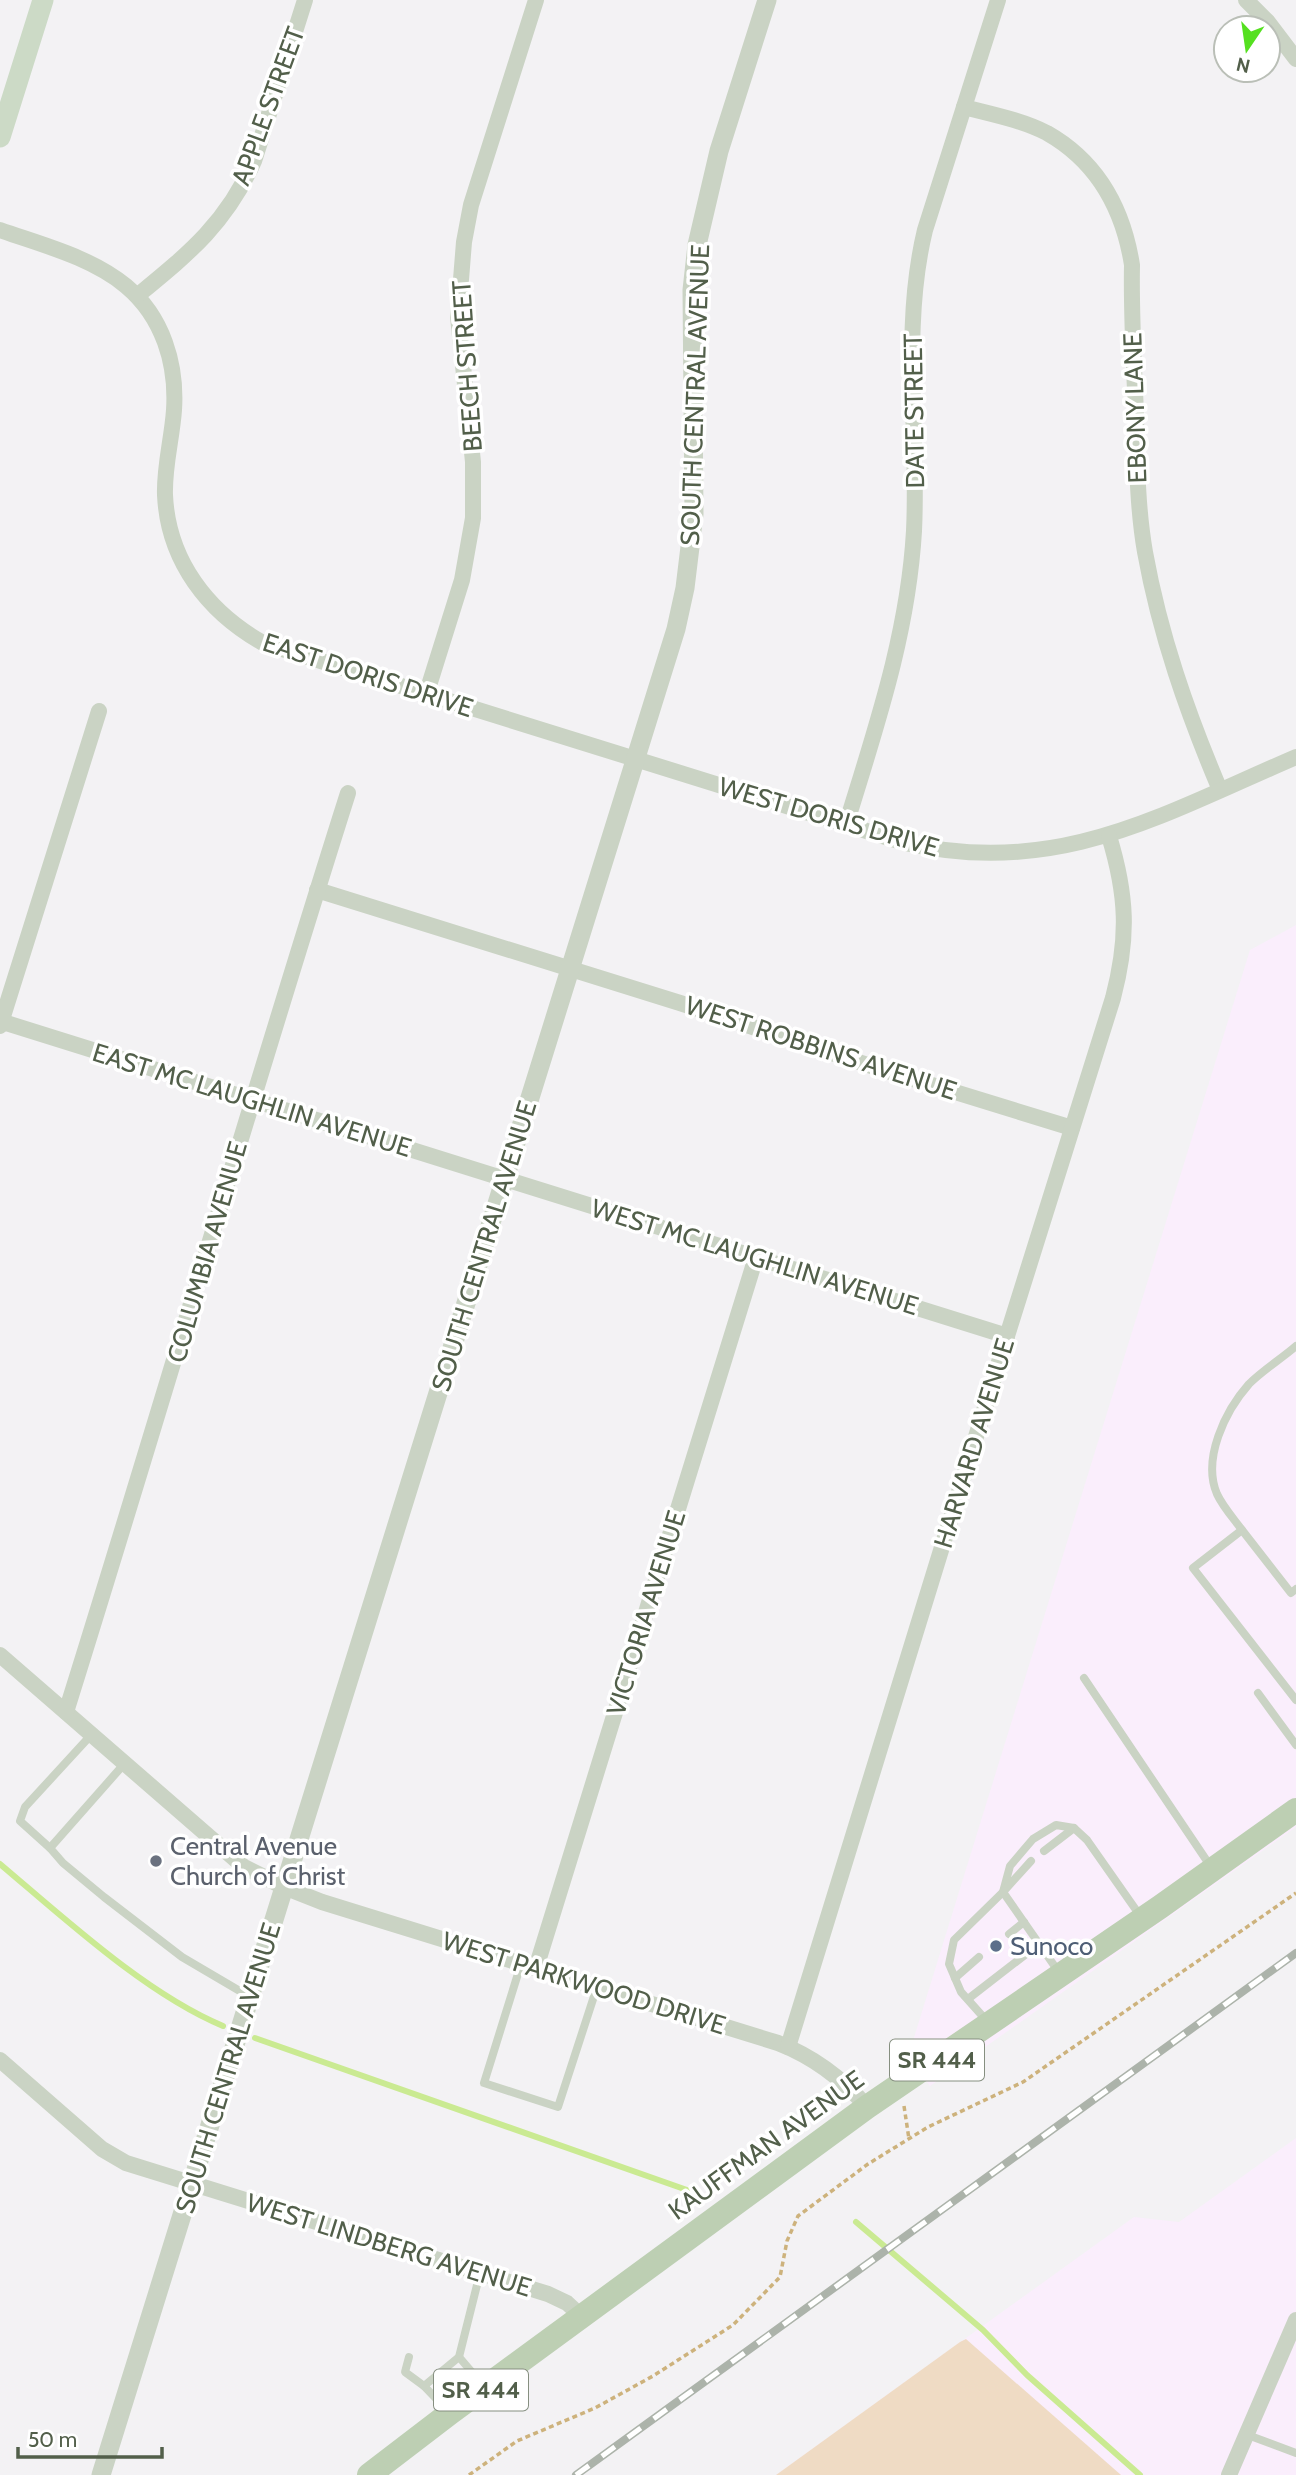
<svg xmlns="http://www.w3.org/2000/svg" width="1296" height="2475" font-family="Cabin,sans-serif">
  <rect width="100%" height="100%" fill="#f3f2f4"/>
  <g fill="#faeefc">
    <path d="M1296,925V1827L930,2086L908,2057L1250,950Z"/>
    <path d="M1296,2138V2475H776L1134,2217L1179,2222Z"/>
  </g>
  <path fill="#efdbc4" d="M966,2339L1121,2475H776L960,2342Z"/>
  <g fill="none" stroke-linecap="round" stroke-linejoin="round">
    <g stroke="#caea92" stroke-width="6">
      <path d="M0,1864C64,1918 146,1994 223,2026"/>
      <path d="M255,2038L687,2190"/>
      <path d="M856,2222L983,2330L1027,2375L1140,2475"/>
    </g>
    <g stroke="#cdb27c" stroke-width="3.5" stroke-dasharray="5 3.5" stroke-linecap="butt">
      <path d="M904,2106L909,2139"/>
      <path d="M469,2475L517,2441L595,2408L653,2376L733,2325L780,2277L787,2241L798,2216L868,2164L928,2127L1023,2082L1296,1893"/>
    </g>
    <g stroke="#cad3c4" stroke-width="8">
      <path d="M1242,1530C1234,1519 1223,1507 1217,1494C1202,1459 1225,1411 1249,1384C1263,1370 1281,1359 1296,1346"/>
      <path d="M1296,1589L1291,1593L1242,1530L1193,1568L1296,1700"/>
      <path d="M1084,1678L1211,1867"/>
      <path d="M1258,1693L1296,1745"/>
      <path d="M125,1763L50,1848L63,1863L104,1897L182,1957L250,1997"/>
      <path d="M50,1848L20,1821L25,1807L92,1734"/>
      <path d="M1044,1851L1074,1828"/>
      <path d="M1009,1934L1024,1922"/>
      <path d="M521,1964L484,2083L558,2107L597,1987"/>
      <path d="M1058,1971L1003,1892L1010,1866L1033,1839L1056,1825L1074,1828L1087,1840L1141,1917"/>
      <path d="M955,1978L979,1957"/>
      <path d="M968,1999L1039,1944"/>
      <path d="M986,2020L961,1992L949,1964L954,1940L1003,1892L1031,1861"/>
      <path d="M409,2357L405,2372L424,2386L448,2411"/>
      <path d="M459,2357L482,2384"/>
      <path d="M424,2386L459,2357L480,2273"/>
      <path d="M1245,2434L1296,2453"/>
    </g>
    <g stroke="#cad3c4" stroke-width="16">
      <path d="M1246,0L1268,22L1296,59"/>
      <path d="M964,107C991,114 1022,120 1047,133C1098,162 1123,208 1132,265C1131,314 1134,364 1136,414C1137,460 1137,506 1145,552C1160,635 1187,712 1220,790"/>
      <path d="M0,230C42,245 91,257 126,286C163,317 177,364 174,410C172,439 164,466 165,495C168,561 208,612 263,643L905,843C1057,878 1161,815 1296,757"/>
      <path d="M137,296C188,254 226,224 254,161L305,0"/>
      <path d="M426,695L462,580L473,518V462L458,317L464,242L471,205L536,0"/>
      <path d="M846,825C876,727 908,634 914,531C919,430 901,329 925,230L998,0"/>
      <path d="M317,890L680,1003L877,1068L1072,1128"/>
      <path d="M0,1021L1007,1336"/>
      <path d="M0,1026L99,711"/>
      <path d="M0,1655L244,1867L284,1887L322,1902L778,2043C814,2057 842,2078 867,2107"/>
      <path d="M66,1712C162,1406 251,1098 348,793"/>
      <path d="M536,1968L756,1257"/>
      <path d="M788,2047L1007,1336L1113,998C1129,937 1127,895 1109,836"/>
      <path d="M0,2060L102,2149L126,2163L548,2294L567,2303L581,2316"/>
      <path d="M1229,2475L1296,2320"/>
    </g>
    <path stroke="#cad3c4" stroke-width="19" d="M101,2475L676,629L685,588L694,514L692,290L697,245L719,151L767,0"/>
    <path stroke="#ccdac6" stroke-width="21" d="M0,137L43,0"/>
    <path stroke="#bdcfb3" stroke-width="24" d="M369,2475L450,2413L867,2107L1160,1907L1296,1810"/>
    <defs>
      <path id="rail" d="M576,2475L1296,1953"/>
    </defs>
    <use href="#rail" stroke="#acb3aa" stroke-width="8"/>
    <use href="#rail" stroke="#fff" stroke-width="5" stroke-dasharray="16" stroke-linecap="butt"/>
  </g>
  <circle fill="#6b7280" stroke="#fff" stroke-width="2.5" cx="156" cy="1861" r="7"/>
  <circle fill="#5c6f8a" stroke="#fff" stroke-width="2.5" cx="996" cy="1946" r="7"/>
  <g text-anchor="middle" stroke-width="7" stroke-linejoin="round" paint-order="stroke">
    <g fill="#fff" stroke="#868f80" stroke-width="2">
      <rect x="890" y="2039.5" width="94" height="41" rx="5"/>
      <rect x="434" y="2369.5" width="94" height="41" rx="5"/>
    </g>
    <g font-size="24" font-weight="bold" fill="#525f4a">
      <text x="937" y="2068">SR 444</text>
      <text x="481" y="2398">SR 444</text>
    </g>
    <g font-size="26" fill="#525f4a" stroke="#fff">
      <text transform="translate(268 106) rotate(-70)" y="9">APPLE STREET</text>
      <text transform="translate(467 366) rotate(-94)" y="9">BEECH STREET</text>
      <text transform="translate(695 395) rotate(-88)" y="9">SOUTH CENTRAL AVENUE</text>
      <text transform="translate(1135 408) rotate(-92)" y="9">EBONY LANE</text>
      <text transform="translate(914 411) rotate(-91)" y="9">DATE STREET</text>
      <text transform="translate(368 675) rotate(18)" y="9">EAST DORIS DRIVE</text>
      <text transform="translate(829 817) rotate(16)" y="9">WEST DORIS DRIVE</text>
      <text transform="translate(821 1048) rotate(18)" y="9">WEST ROBBINS AVENUE</text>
      <text transform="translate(252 1100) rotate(17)" y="9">EAST MC LAUGHLIN AVENUE</text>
      <text transform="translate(484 1246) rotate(-73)" y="9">SOUTH CENTRAL AVENUE</text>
      <text transform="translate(207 1252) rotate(-74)" y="9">COLUMBIA AVENUE</text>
      <text transform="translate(755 1257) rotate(17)" y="9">WEST MC LAUGHLIN AVENUE</text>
      <text transform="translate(974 1443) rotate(-73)" y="9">HARVARD AVENUE</text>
      <text transform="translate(646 1613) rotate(-73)" y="9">VICTORIA AVENUE</text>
      <text transform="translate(584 1983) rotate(17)" y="9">WEST PARKWOOD DRIVE</text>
      <text transform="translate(228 2068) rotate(-73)" y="9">SOUTH CENTRAL AVENUE</text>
      <text transform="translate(766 2145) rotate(-36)" y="9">KAUFFMAN AVENUE</text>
      <text transform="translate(389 2245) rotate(17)" y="9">WEST LINDBERG AVENUE</text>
    </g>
    <g font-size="26" fill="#5b616d" stroke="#fff" text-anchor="start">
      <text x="170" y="1855">Central Avenue<tspan x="170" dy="30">Church of Christ</tspan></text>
    </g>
    <g font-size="26" fill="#4e5e75" stroke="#fff" text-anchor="start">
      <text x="1010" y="1955">Sunoco</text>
    </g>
  </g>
  <g transform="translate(1247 49) rotate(193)"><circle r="33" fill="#ffffff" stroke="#babfb7" stroke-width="2"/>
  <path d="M0-5L12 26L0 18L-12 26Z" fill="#55e020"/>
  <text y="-10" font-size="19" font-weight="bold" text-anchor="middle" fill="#525f4a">N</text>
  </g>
  <path d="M18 2447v10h144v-10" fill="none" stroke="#525f4a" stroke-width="3.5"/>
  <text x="28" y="2447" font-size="21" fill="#525f4a" stroke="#ffffff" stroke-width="5" paint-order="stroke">50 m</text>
</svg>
